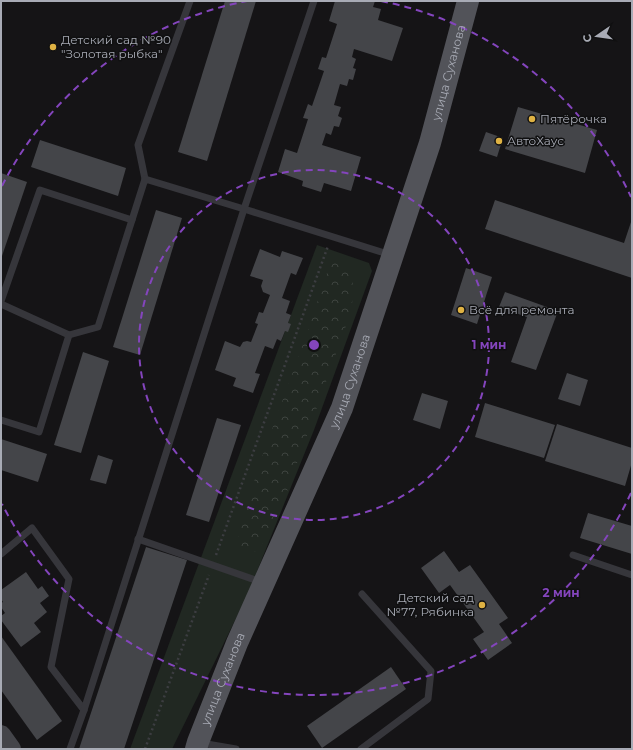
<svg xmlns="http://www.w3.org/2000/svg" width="633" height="750" font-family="Montserrat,sans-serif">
  <defs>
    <pattern id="forest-crowns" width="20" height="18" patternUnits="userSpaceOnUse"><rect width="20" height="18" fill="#212822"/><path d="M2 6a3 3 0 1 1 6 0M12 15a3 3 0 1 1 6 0" fill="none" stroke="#3e4440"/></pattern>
  </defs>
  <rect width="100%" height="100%" fill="#151416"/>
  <path fill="#212822" d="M317,245L369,263L372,271L314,430L247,596L172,749H130Z"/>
  <path fill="url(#forest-crowns)" d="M331,261L343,262L353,272L352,309L279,514L258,551L245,552L237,542L258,468L307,333Z"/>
  <g fill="#444549">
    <path d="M225,1H256L207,161L178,152Z"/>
    <path d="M335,1H375L373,7L381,9L378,20L403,28L392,61L354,49L352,57L356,59L353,68L356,69L353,80L349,79L347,86L340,84L334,105L341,107L338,116L342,118L339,127L334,126L331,135L326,133L322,145L361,157L351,191L324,183L321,192L302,186L303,181L278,172L285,149L297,153L308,119L303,118L308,104L312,106L324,71L318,69L322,57L326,58L337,24L329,21Z"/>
    <path d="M518,107L597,130L585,173L505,149Z"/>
    <path d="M486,132L503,138L497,157L479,151Z"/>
    <path d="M40,140L126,168L118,196L31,167Z"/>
    <path d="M1,173L27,182L1,259Z"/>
    <path d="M495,200L624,243L632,219V278L485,229Z"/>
    <path d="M156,210L182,218L140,355L113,347Z"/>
    <path d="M260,249L280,257L282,251L303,258L296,275L291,273L282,298L290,301L286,313L291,315L288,323L291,324L288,332L285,331L281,341L277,339L273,349L265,346L255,373L260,374L253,393L233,386L236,378L215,370L225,341L240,347L243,342L247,341L251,342L258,324L255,323L259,312L263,313L270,295L263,292L261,286L263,280L250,276Z"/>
    <path d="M466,268L492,277L477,324L451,315Z"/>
    <path d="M505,292L558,311L536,370L511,362L527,317L499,307Z"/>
    <path d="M83,352L109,361L81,453L54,445Z"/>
    <path d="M567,373L588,380L580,406L558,399Z"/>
    <path d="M422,393L448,401L440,429L413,420Z"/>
    <path d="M485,403L555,425L544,458L475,437Z"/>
    <path d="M217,418L241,425L209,522L186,515Z"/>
    <path d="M557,424L632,448V462L625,486L545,461Z"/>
    <path d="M1,439L47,454L38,482L1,470Z"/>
    <path d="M98,455L113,460L106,484L90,480Z"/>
    <path d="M588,513L632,526V554L580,538Z"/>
    <path d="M146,547L187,560L124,749H79Z"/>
    <path d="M444,551L459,572L470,565L508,618L499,624L512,643L488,660L473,639L484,632L450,585L439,593L421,568Z"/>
    <path d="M26,572L38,589L42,586L49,596L40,603L47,612L34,623L41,632L21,647L1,620V616L5,613L1,607V603L3,602L1,599V590Z"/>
    <path d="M1,636L62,721L37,740L1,690Z"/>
    <path d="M391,667L406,689L322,748L307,726Z"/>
  </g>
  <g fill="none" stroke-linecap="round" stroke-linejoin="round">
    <g stroke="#3c3d41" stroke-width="2.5" stroke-dasharray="2 3" stroke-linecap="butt">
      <path d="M216,555L328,246"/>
      <path d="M145,749L209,575"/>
    </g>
    <g stroke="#36363b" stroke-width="7">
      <path d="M145,179L138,145L190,1"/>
      <path d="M1,301L40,190L132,220"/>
      <path d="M1,304L69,335"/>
      <path d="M1,420L39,432L69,335L98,327L145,179L244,209L391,255"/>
      <path d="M138,539L261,582"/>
      <path d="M1,554L32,528L69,579L51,667L84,710"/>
      <path d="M573,555L632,575"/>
      <path d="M201,743L236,749"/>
      <path d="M70,749L84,710L244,209L314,1"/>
      <path d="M361,749L428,699L431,671L362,594"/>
    </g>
    <path stroke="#44454a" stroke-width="20" d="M1,735L11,749"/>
    <path stroke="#525359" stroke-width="22" id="s1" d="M196,749L198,742L237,643L342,408L430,143L468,1"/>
  </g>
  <g fill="none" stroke="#8445bd" stroke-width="2" stroke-dasharray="7 5">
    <circle cx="314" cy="345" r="175"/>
    <path d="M631 493A350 350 0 0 1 2 504M2 186A350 350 0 0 1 247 1M381 1A350 350 0 0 1 631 197"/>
  </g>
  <g fill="#dfb243" stroke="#101011" stroke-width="1.5">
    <circle cx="53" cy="47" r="4"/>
    <circle cx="532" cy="119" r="4"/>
    <circle cx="499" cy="141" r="4"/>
    <circle cx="461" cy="310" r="4"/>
    <circle cx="482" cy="605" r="4"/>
  </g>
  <g text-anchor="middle" stroke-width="3" stroke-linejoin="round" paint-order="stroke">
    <g font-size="12" fill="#a8abb5" stroke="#101011" text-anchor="start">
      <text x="61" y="44">Детский сад №90<tspan x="61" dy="14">"Золотая рыбка"</tspan></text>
      <text x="540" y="123">Пятёрочка</text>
      <text x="507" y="145">АвтоХаус</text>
      <text x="469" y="314">Всё для ремонта</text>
      <text x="474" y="602" text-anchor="end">Детский сад<tspan x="474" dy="14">№77, Рябинка</tspan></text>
    </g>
    <g font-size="12" fill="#a8abb5" stroke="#101011">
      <text dy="4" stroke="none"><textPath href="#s1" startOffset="723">улица Суханова</textPath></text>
      <text dy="4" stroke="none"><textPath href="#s1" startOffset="399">улица Суханова</textPath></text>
      <text dy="4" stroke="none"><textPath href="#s1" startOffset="75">улица Суханова</textPath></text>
    </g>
  </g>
  <circle cx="314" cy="345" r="6" fill="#8445bd" stroke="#101011" stroke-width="2"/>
  <g font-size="12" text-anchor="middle" font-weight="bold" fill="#8445bd" stroke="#101011" stroke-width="3" stroke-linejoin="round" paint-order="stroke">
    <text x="489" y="349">1 мин</text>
    <text x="561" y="597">2 мин</text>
  </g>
  <rect width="633" height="750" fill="none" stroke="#a8abb5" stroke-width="4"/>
  <g transform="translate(597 36) rotate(257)" stroke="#101011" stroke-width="3" paint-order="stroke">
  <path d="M0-3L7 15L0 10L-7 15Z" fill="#a8abb5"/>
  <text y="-6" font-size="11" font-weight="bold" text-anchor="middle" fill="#a8abb5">С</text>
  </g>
</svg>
